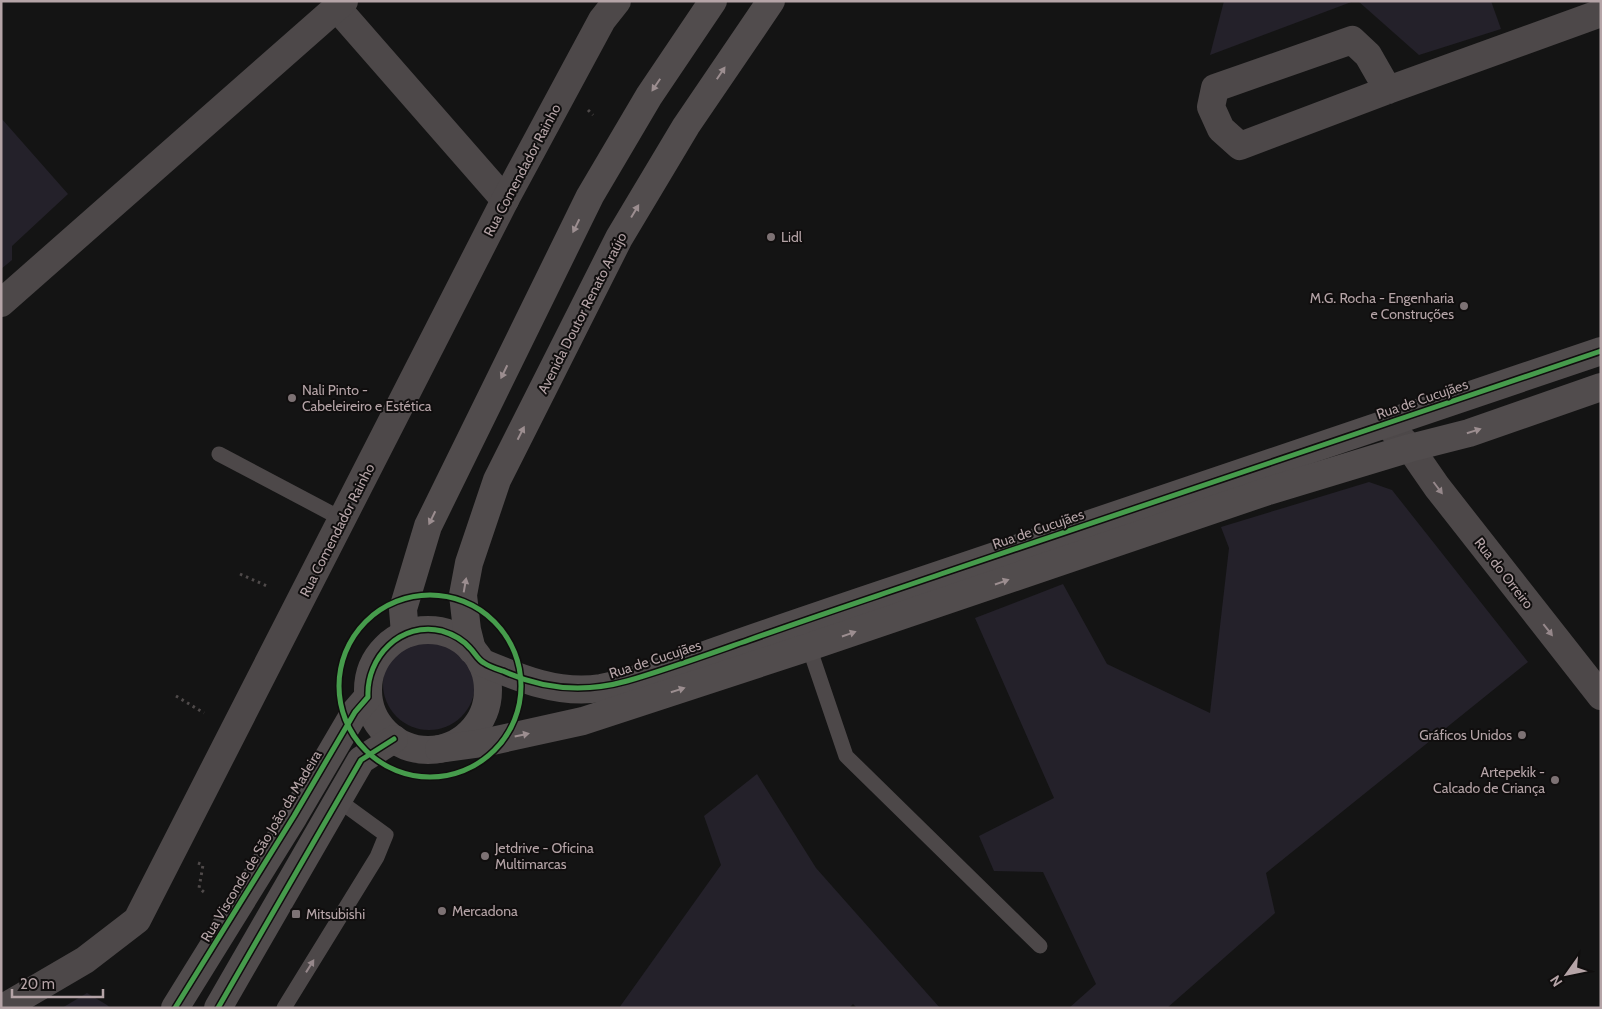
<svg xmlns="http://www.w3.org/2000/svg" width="1602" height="1009" font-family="Cabin,sans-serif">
  <rect width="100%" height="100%" fill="#141414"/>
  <g fill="#24212a">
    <path d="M1224,1H1354L1210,55Z"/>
    <path d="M1358,1H1491L1501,29L1419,55Z"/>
    <path d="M1,118L68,194L12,246V260L1,269Z"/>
    <path d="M1369,482L1392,490L1528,662L1266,873L1275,913L1167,1008H1069L1096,984L1043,872L994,871L979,836L1054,798L975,618L1063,584L1107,664L1210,713L1229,548L1221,527Z"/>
    <circle cx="429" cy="684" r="46"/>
    <path d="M757,774L816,868L940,1008H857L853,1004L849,1008H619L721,865L704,816Z"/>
    <path d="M87,993L107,1005L110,1008H62Z"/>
  </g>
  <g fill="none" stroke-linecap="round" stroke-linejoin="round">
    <g stroke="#4f4a4a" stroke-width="3" stroke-dasharray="2.5 4" stroke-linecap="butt">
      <path d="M588,110L593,115"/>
      <path d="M240,574L267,586"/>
      <path d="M176,696L204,713"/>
      <path d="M198,863L203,865L199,888L205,893"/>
    </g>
    <g stroke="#4d4849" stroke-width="15">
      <path d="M219,454L342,519"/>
      <path d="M811,642L809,647L846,756L1040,946"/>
      <path d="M284,1008L377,857L386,835L338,800"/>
    </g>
    <g stroke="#4d4849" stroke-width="28">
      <path d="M337,8L505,200"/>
      <path d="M1388,90L1368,55L1352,40L1215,88L1211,107L1221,129L1240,146L1388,90L1601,13"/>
      <path d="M1,303L344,1"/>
      <path d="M1386,423L1410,448L1437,487L1601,696"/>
      <path d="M3,1008L85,960L137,920L505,200L602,20L617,1"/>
    </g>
    <g stroke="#514c4d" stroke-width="28">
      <circle cx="428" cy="690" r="60"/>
      <path d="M405,634L403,609L428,526L590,196L649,96L713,1"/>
      <path d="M472,650L467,630L463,595L469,563L497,480L619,238L686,126L771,1"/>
      <path d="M481,662C519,678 559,695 601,688C643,680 684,662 725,648C790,625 856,603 921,581C1148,504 1374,428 1601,351"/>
      <path d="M439,749L483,743L583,721L809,647L1268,491L1410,448L1469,433L1601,387"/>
      <path d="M175,1008L294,816L355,712L368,697"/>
      <path d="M218,1008L361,760L394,739"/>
    </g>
    <defs>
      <g id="cycleway">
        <circle cx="430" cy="686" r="91"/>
        <path d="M175,1008L294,816L355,712L368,697C366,657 401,621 442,631C452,634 463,640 470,648C475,653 478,660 484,663C490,667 497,669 503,671C544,690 584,693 627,681C668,669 709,654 749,640C813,617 877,596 941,574C1161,500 1381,425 1601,351"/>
        <path d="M218,1008L361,760L394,739"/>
      </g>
    </defs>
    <use href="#cycleway" stroke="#100e0e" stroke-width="8"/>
    <use href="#cycleway" stroke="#469c4c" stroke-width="5"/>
  </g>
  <defs><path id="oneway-solid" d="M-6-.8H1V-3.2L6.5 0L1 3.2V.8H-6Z" transform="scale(1.25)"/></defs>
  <g fill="#9c8e90">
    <use href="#oneway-solid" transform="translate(721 73) rotate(-56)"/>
    <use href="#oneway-solid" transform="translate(656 85) rotate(124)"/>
    <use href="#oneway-solid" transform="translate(635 211) rotate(-59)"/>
    <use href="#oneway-solid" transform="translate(576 226) rotate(116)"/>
    <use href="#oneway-solid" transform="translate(504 372) rotate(116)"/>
    <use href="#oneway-solid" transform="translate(1474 431) rotate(-18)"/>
    <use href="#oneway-solid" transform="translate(521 433) rotate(-63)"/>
    <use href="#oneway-solid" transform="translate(432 518) rotate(116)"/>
    <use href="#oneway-solid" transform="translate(1002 582) rotate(-19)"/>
    <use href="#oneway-solid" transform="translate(465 585) rotate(-80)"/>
    <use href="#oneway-solid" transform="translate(849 634) rotate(-19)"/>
    <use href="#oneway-solid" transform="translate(678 690) rotate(-18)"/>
    <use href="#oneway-solid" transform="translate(522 735) rotate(-12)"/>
  </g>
  <g fill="#96888b">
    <use href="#oneway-solid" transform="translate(1438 488) rotate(53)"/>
    <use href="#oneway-solid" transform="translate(1548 630) rotate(52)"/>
    <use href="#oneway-solid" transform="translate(310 966) rotate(-58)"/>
  </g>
  <g fill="#7d7274" stroke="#100e0e" stroke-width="2">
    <circle cx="771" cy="237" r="5"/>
    <circle cx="1464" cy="306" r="5"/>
    <circle cx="292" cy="398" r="5"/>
    <circle cx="1522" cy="735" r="5"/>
    <circle cx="1555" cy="780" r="5"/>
    <circle cx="485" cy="856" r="5"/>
    <circle cx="442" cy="911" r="5"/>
    <rect x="291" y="909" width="10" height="10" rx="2.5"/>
  </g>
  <g text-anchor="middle" stroke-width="4" stroke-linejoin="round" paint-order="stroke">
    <g font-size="14" fill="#b5a4a7" stroke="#100e0e">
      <text transform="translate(522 170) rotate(-62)" y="5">Rua Comendador Rainho</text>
      <text transform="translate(582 313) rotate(-63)" y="5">Avenida Doutor Renato Araújo</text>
      <text transform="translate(1422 399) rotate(-19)" y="5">Rua de Cucujães</text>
      <text transform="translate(1038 529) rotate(-19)" y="5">Rua de Cucujães</text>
      <text transform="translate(337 530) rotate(-63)" y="5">Rua Comendador Rainho</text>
      <text transform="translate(1504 573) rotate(52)" y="5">Rua do Orreiro</text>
      <text transform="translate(655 659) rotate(-18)" y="5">Rua de Cucujães</text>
      <text transform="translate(261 846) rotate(-59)" y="5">Rua Visconde de São João da Madeira</text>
    </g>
    <g font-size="14" fill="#b5a4a7" stroke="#100e0e" text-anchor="start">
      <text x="781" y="242">Lidl</text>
      <text x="1454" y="303" text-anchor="end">M.G. Rocha - Engenharia<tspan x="1454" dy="16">e Construções</tspan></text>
      <text x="302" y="395">Nali Pinto -<tspan x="302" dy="16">Cabeleireiro e Estética</tspan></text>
      <text x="1512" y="740" text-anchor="end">Gráficos Unidos</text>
      <text x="1545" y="777" text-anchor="end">Artepekik -<tspan x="1545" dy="16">Calcado de Criança</tspan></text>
      <text x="495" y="853">Jetdrive - Oficina<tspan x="495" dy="16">Multimarcas</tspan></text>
      <text x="452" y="916">Mercadona</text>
      <text x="306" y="919">Mitsubishi</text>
    </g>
  </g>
  <rect width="1602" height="1009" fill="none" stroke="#b5a4a7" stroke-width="5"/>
  <g transform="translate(1567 974) rotate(237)" stroke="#100e0e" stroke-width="4" paint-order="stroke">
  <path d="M0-4L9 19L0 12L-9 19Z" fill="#b5a4a7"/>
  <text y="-8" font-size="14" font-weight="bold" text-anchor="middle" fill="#b5a4a7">N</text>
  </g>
  <path d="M12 989v8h91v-8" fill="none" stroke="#b5a4a7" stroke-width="2.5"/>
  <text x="20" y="989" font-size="15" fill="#b5a4a7" stroke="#100e0e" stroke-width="4" paint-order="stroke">20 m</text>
</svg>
